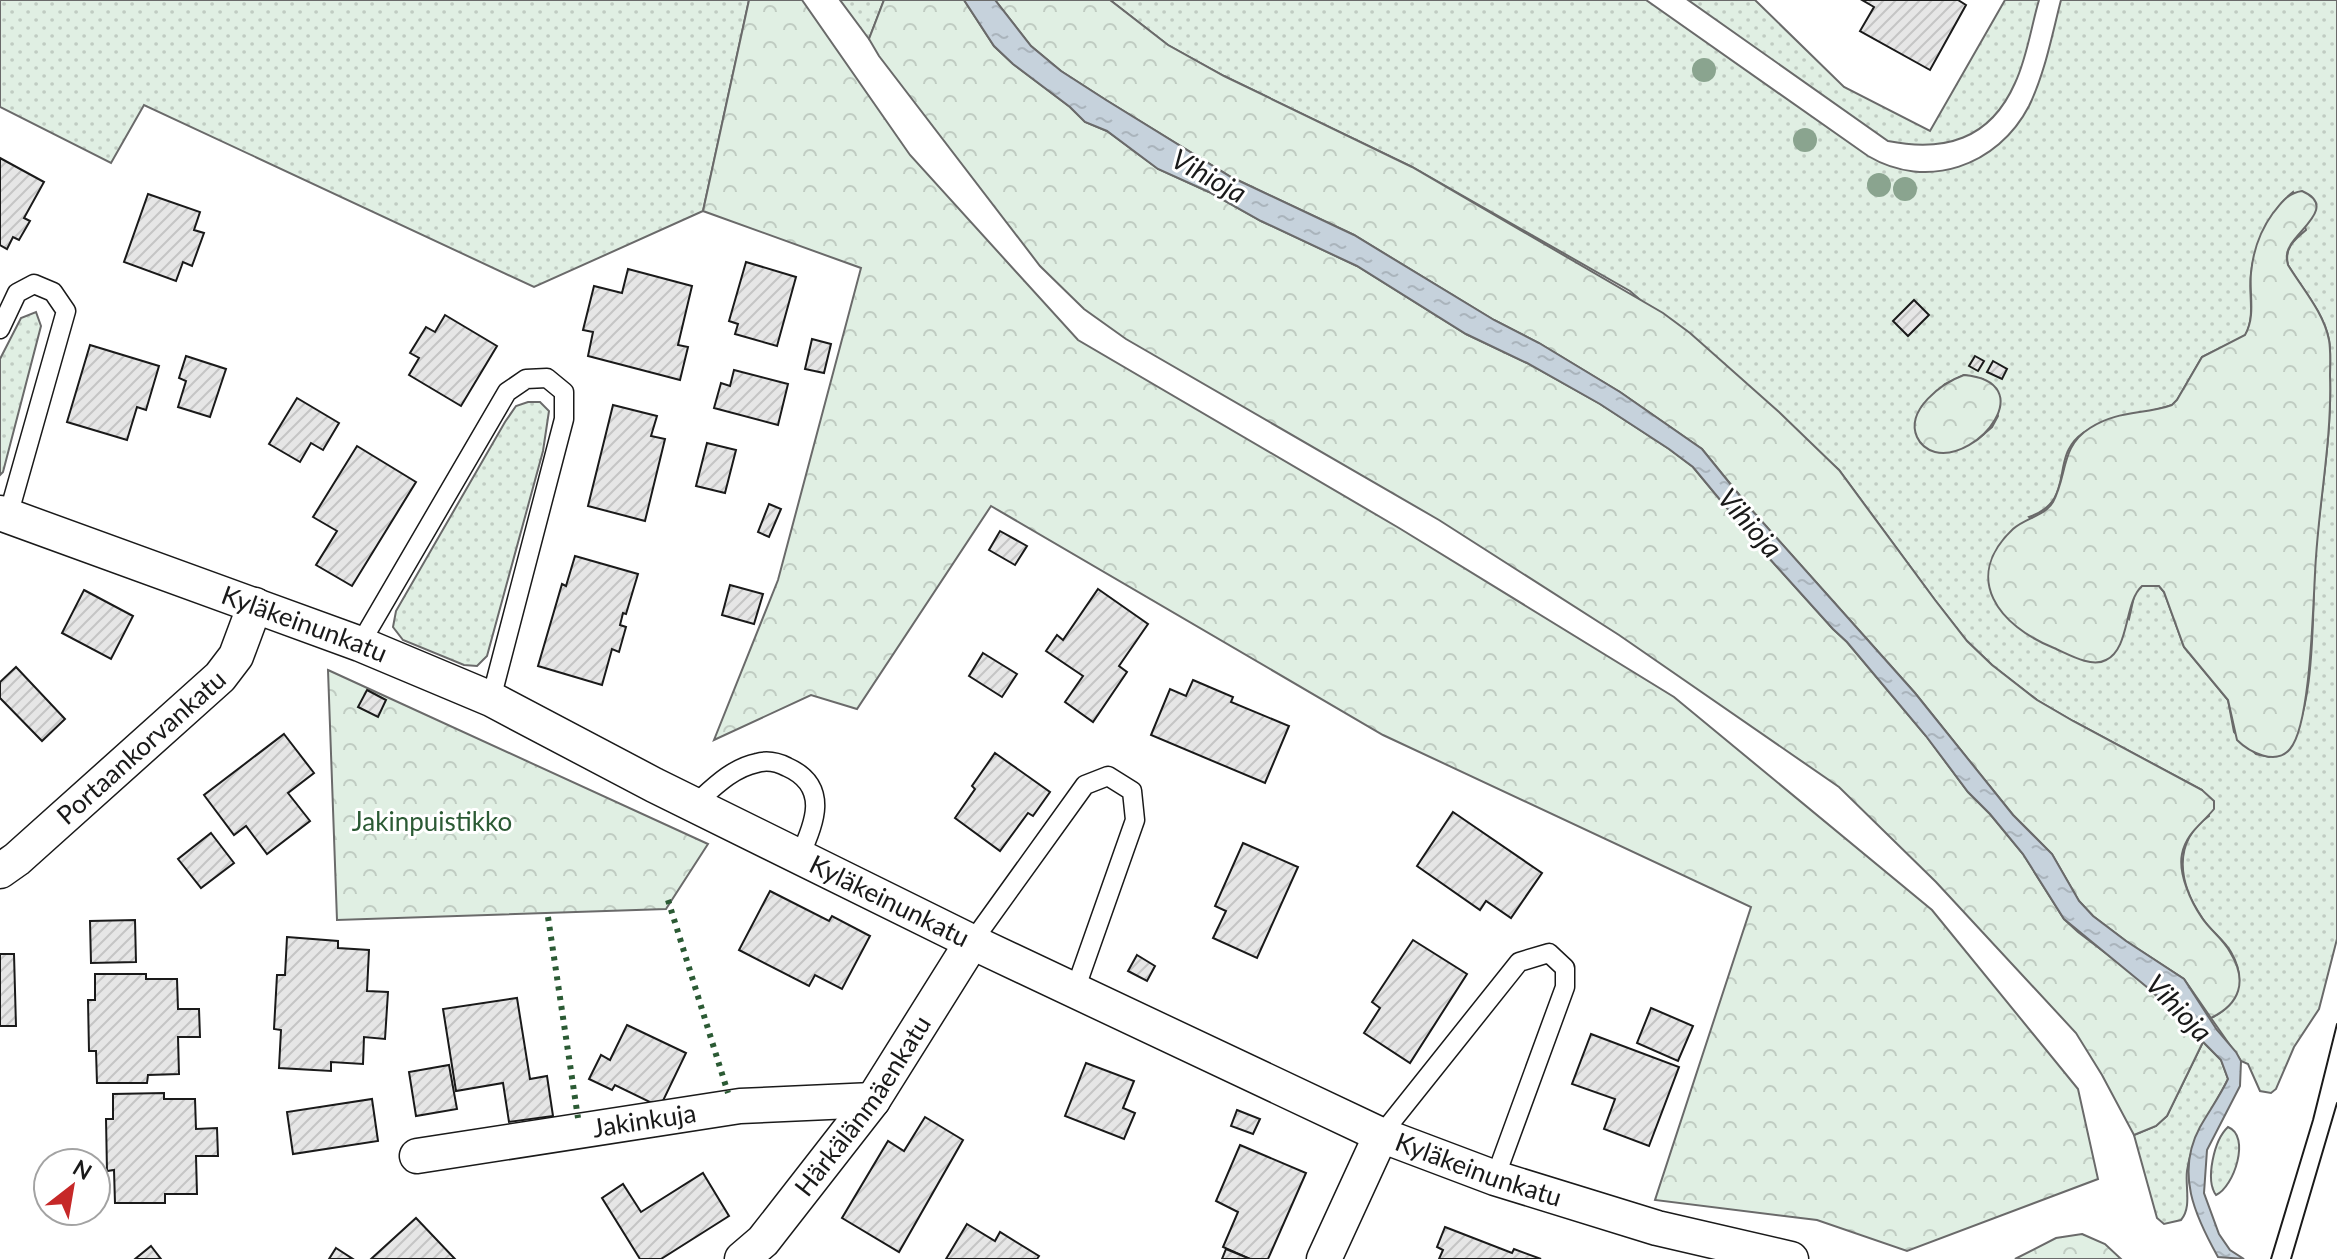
<svg xmlns="http://www.w3.org/2000/svg" width="2337" height="1259" font-family="Lato,sans-serif">
  <defs>
    <pattern id="grass-dots" width="8" height="8" patternUnits="userSpaceOnUse" patternTransform="scale(2)"><rect width="8" height="8" fill="#e0efe3"/><path d="M2 2h.1M6 6h.1" fill="none" stroke="#c0ccc2" stroke-width="1.8" stroke-linecap="round"/></pattern>
    <pattern id="forest-crowns" width="20" height="18" patternUnits="userSpaceOnUse" patternTransform="scale(2)"><rect width="20" height="18" fill="#e0efe3"/><path d="M2 6a3 3 0 1 1 6 0M12 15a3 3 0 1 1 6 0" fill="none" stroke="#c0ccc2"/></pattern>
    <pattern id="water-ripples" width="26" height="14" patternUnits="userSpaceOnUse" patternTransform="scale(2)"><rect width="26" height="14" fill="#c6d2dc"/><path d="M2 4q2-2 4 0t4 0M15 11q2-2 4 0t4 0" fill="none" stroke="#aab4bc"/></pattern>
    <pattern id="building-hatch" width="6" height="6" patternUnits="userSpaceOnUse" patternTransform="scale(2)"><rect width="6" height="6" fill="#e6e6e6"/><path d="M-1 1l2-2M0 6l6-6M5 7l2-2" fill="none" stroke="#c5c5c5"/></pattern>
  </defs>
  <rect width="100%" height="100%" fill="#fff"/>
  <g fill="url(#grass-dots)" stroke="#6a6a6a" stroke-width="2" fill-rule="evenodd">
    <path d="M0,0H749L703,211L534,287L144,105L111,163L0,107Z"/>
    <path d="M840,0H884L869,39Z"/>
    <path d="M1110,0H1646L1868,156C1927,191 1998,166 2029,106C2045,73 2052,35 2061,0H2337V939L2319,1009L2294,1047L2276,1089L2271,1093L2260,1091L2248,1064L2241,1061L2211,1018C2239,1004 2247,980 2231,952C2224,940 2211,931 2203,919C2179,885 2171,843 2209,816L2202,790L2073,721L2037,700L1992,665L1967,641L1935,600L1839,470L1630,291L1412,167L1224,76L1168,45ZM2293,192L2306,230C2294,240 2284,248 2288,265C2302,288 2324,313 2329,340C2331,351 2330,364 2330,376C2332,437 2320,497 2315,558C2312,610 2317,713 2285,753L2269,757L2256,754L2234,732L2228,700L2184,647L2164,592L2159,586H2142L2135,592L2129,619L2029,517C2075,501 2051,462 2078,437C2099,418 2144,415 2172,405L2177,400L2202,357L2245,336C2256,316 2248,295 2251,274C2254,246 2271,209 2293,192ZM1964,375L1983,379L1998,416L1992,427L1978,439L1922,406L1945,384Z"/>
    <path d="M1688,0H1755L1844,87L1930,131L2005,0H2039C2031,27 2027,58 2015,83C1990,140 1944,152 1888,141Z"/>
    <path d="M36,312L41,326L3,472L0,475V359L21,318Z"/>
    <path d="M528,402H540L549,411L543,451L487,656L477,666L464,665L403,640L393,627L396,611L505,422L516,406Z"/>
    <path d="M2203,1042L2221,1060L2228,1079C2213,1110 2192,1136 2187,1171C2185,1187 2192,1207 2181,1220L2164,1224L2157,1218L2134,1135L2156,1126L2167,1116Z"/>
    <path d="M2228,1127C2251,1136 2234,1187 2216,1195C2205,1180 2214,1140 2228,1127Z"/>
  </g>
  <g fill="url(#forest-crowns)" stroke="#6a6a6a" stroke-width="2">
    <path d="M749,0H802L910,155L1078,340L1399,528L1674,697L1932,910L2078,1089L2098,1179L1907,1251L1817,1220L1655,1200L1751,907L1383,735L991,506L857,709L811,695L714,740L778,580L861,268L703,211Z"/>
    <path d="M884,0H964L994,46L1013,64L1070,107L1085,122L1107,131L1158,169L1209,192L1261,221L1357,266L1466,334L1527,363L1600,404L1669,449L1693,467L1760,548L1833,629L1847,642L1926,736L1968,792L1990,814L2023,854L2064,919L2078,932L2137,977L2203,1042L2167,1116L2156,1126L2134,1135L2102,1075L2076,1033L1936,882L1839,787L1619,635L1439,520L1126,339L1084,309L1040,266L879,56L869,39Z"/>
    <path d="M995,0H1110L1168,45L1224,76L1412,167L1663,313L1690,333L1779,412L1839,470L1935,600L1967,641L1992,665L2037,700L2073,721L2202,790L2214,801V809C2202,824 2186,833 2182,854C2178,874 2191,902 2202,918C2210,930 2223,939 2230,952C2248,981 2240,1004 2211,1018L2184,979L2126,941L2093,916L2079,901L2052,854L2013,815L1915,693L1749,507L1702,449L1620,392L1539,343L1494,320L1354,235L1231,177L1106,100L1061,71L1031,46Z"/>
    <path d="M2302,191C2337,206 2299,229 2290,246C2286,252 2286,258 2288,265C2302,288 2324,313 2329,340C2331,351 2330,364 2330,376C2332,437 2320,496 2316,557C2313,594 2312,724 2290,749C2276,766 2249,752 2237,740L2228,700L2184,647L2164,592L2159,586H2142C2124,602 2130,649 2106,660C2091,668 2068,654 2054,648C1999,626 1961,578 2013,529C2025,518 2045,516 2053,502C2068,474 2060,447 2090,428C2118,410 2143,415 2172,405L2177,400L2202,357L2245,335C2256,316 2249,294 2251,273C2253,251 2260,231 2273,213C2282,202 2288,193 2302,191Z"/>
    <path d="M1964,375C2041,382 1979,462 1935,452C1927,450 1920,444 1917,437C1905,410 1942,383 1964,375Z"/>
    <path d="M328,670L708,844L666,909L337,920Z"/>
    <path d="M2082,1234L2105,1244L2121,1259H2015L2056,1238Z"/>
  </g>
  <path fill="url(#water-ripples)" stroke="#6a6a6a" stroke-width="2" d="M964,0H995L1031,46L1061,71L1106,100L1231,177L1354,235L1494,320L1539,343L1620,392L1702,449L1749,507L1915,693L2013,815L2052,854L2079,901L2093,916L2126,941L2184,979L2217,1030L2236,1052L2241,1061L2240,1086L2207,1150L2204,1193L2219,1234L2230,1250L2244,1259L2218,1257C2195,1216 2175,1173 2200,1127C2209,1111 2220,1096 2228,1079L2221,1060L2159,997L2064,919L2023,854L1990,814L1968,792L1926,736L1847,642L1833,629L1760,548L1693,467L1669,449L1600,404L1527,363L1466,334L1357,266L1261,221L1209,192L1158,169L1107,131L1085,122L1070,107L1013,64L994,46Z"/>
  <g fill="url(#building-hatch)" stroke="#1a1a1a" stroke-width="2">
    <path d="M1862,0H1958L1966,5L1930,70L1860,31L1874,7Z"/>
    <path d="M0,158L44,182L24,218L30,221L19,240L13,237L7,249L0,245Z"/>
    <path d="M148,194L200,212L194,230L204,233L192,266L183,262L176,281L124,262Z"/>
    <path d="M746,262L796,277L777,346L735,334L738,324L729,321Z"/>
    <path d="M628,269L692,286L678,345L688,347L680,380L588,356L593,332L583,330L594,286L622,293Z"/>
    <path d="M1914,300L1929,315L1908,336L1893,321Z"/>
    <path d="M445,315L497,346L461,406L409,375L419,358L410,353L426,327L435,332Z"/>
    <path d="M812,339L831,344L824,373L805,369Z"/>
    <path d="M90,345L159,366L146,410L137,407L127,440L67,422Z"/>
    <path d="M186,356L226,369L210,417L178,407L186,381L179,378Z"/>
    <path d="M1975,356L1984,361L1978,371L1969,366Z"/>
    <path d="M1993,361L2007,369L2002,379L1987,372Z"/>
    <path d="M734,370L788,384L778,425L714,408L721,383L730,386Z"/>
    <path d="M297,398L339,423L323,450L311,443L300,462L269,444Z"/>
    <path d="M613,405L657,416L651,436L665,439L645,521L588,506Z"/>
    <path d="M707,443L736,450L725,493L696,486Z"/>
    <path d="M357,446L416,482L352,586L316,565L337,531L313,517Z"/>
    <path d="M769,504L781,509L769,537L758,532Z"/>
    <path d="M1000,531L1027,546L1015,565L989,550Z"/>
    <path d="M575,556L638,574L626,614L623,613L620,625L626,627L619,652L612,649L602,685L538,666L562,584L566,586Z"/>
    <path d="M730,585L763,594L754,624L722,615Z"/>
    <path d="M1098,589L1148,624L1119,666L1127,672L1093,722L1065,702L1083,676L1046,651L1057,635L1063,640Z"/>
    <path d="M84,590L133,616L111,659L62,633Z"/>
    <path d="M983,653L1017,674L1002,697L969,676Z"/>
    <path d="M16,667L65,719L42,741L0,698V682Z"/>
    <path d="M1193,680L1233,697L1231,702L1289,726L1265,783L1151,735L1170,689L1186,696Z"/>
    <path d="M367,690L386,700L378,717L358,707Z"/>
    <path d="M284,734L314,773L288,793L310,821L267,854L246,826L234,835L204,795Z"/>
    <path d="M995,753L1050,792L1033,816L1028,813L1000,851L955,818L975,789L972,786Z"/>
    <path d="M1453,812L1542,873L1511,918L1486,901L1480,910L1417,866Z"/>
    <path d="M211,833L234,863L201,888L178,859Z"/>
    <path d="M1243,843L1298,867L1257,958L1213,938L1226,911L1215,906Z"/>
    <path d="M770,891L829,921L832,916L870,936L842,989L815,975L809,986L739,950Z"/>
    <path d="M135,920L136,962L91,963L90,921Z"/>
    <path d="M287,937L338,941V948L369,950L367,991L388,992L385,1039L364,1037L363,1064L331,1062V1071L279,1068L281,1030L274,1029L277,975H285Z"/>
    <path d="M1413,940L1467,974L1410,1063L1364,1033L1380,1008L1372,1002Z"/>
    <path d="M0,954H14L16,1026H0Z"/>
    <path d="M1137,955L1155,966L1147,981L1128,971Z"/>
    <path d="M95,974H146V979H177L178,1009H199L200,1037H178L179,1074L148,1075L147,1083H97L96,1051H89L88,1000H95Z"/>
    <path d="M517,998L530,1079L547,1076L553,1116L509,1122L503,1083L456,1091L443,1009Z"/>
    <path d="M1651,1008L1693,1026L1678,1061L1637,1043Z"/>
    <path d="M627,1025L686,1053L660,1107L615,1085L612,1090L589,1079L601,1055L610,1060Z"/>
    <path d="M1591,1034L1679,1067L1649,1146L1604,1129L1615,1099L1572,1084Z"/>
    <path d="M1086,1063L1134,1081L1123,1108L1135,1113L1124,1139L1065,1116Z"/>
    <path d="M449,1065L457,1109L416,1116L409,1072Z"/>
    <path d="M164,1093V1099H195L196,1129L217,1128L218,1156H196L197,1194H165V1203H115L114,1170L107,1171L106,1119H113V1094Z"/>
    <path d="M372,1099L378,1141L293,1154L287,1112Z"/>
    <path d="M1237,1110L1260,1119L1253,1134L1231,1126Z"/>
    <path d="M925,1117L963,1140L899,1252L842,1218L888,1141L904,1151Z"/>
    <path d="M1240,1145L1306,1173L1268,1259H1250L1223,1247L1238,1212L1216,1201Z"/>
    <path d="M703,1173L729,1216L661,1259H640L602,1198L623,1184L641,1212Z"/>
    <path d="M416,1218L455,1259H371Z"/>
    <path d="M967,1224L995,1241L1000,1232L1039,1256L1037,1259H946Z"/>
    <path d="M1445,1227L1512,1253L1514,1249L1541,1259H1439L1443,1250L1437,1247Z"/>
    <path d="M151,1246L161,1259H135Z"/>
    <path d="M336,1248L353,1259H329Z"/>
    <path d="M1226,1249L1250,1259H1222Z"/>
  </g>
  <g fill="none" stroke-linecap="round" stroke-linejoin="round">
    <defs>
      <g id="service">
        <path d="M0,329L17,293L34,284L53,292L66,311L8,516"/>
        <path d="M360,644L507,392L526,379L547,378L564,392V419L491,699"/>
        <path d="M695,804C713,788 732,768 757,763C767,760 777,762 787,767C830,786 815,824 799,857"/>
        <path d="M972,942L1085,785L1108,776L1132,791L1135,820L1075,990"/>
        <path d="M1381,1135L1519,962L1549,953L1565,968V987L1495,1178"/>
      </g>
      <g id="minor">
        <path id="s1" d="M0,513L360,644L491,699L654,785L972,942L1381,1135L1495,1178L1657,1228L1791,1259"/>
        <path id="s2" d="M0,871L17,859L220,677L236,656L255,605"/>
        <path id="s3" d="M417,1156L740,1106L873,1100"/>
        <path id="s4" d="M742,1259L763,1241L873,1100L972,942"/>
        <path d="M1324,1259L1381,1135"/>
      </g>
    </defs>
    <use href="#service" stroke="#1a1a1a" stroke-width="21"/>
    <use href="#minor" stroke="#1a1a1a" stroke-width="37"/>
    <use href="#service" stroke="#fff" stroke-width="18"/>
    <use href="#minor" stroke="#fff" stroke-width="34"/>
    <g stroke="#1a1a1a" stroke-width="2">
      <path d="M2271,1259L2313,1120L2337,1024"/>
      <path d="M2291,1259L2337,1103"/>
    </g>
    <g stroke="#2b5a34" stroke-width="6" stroke-dasharray="4 6" stroke-linecap="butt">
      <path d="M668,900L728,1093"/>
      <path d="M548,917L578,1118"/>
    </g>
  </g>
  <g fill="#8aa48f">
    <circle cx="1704" cy="70" r="12"/>
    <circle cx="1805" cy="140" r="12"/>
    <circle cx="1879" cy="185" r="12"/>
    <circle cx="1905" cy="189" r="12"/>
  </g>
  <g text-anchor="middle" stroke-width="6" stroke-linejoin="round" paint-order="stroke">
    <g font-size="26" fill="#1a1a1a" stroke="#fff">
      <text dy="9" stroke="none"><textPath href="#s1" startOffset="324">Kyläkeinunkatu</textPath></text>
      <text dy="9" stroke="none"><textPath href="#s2" startOffset="188">Portaankorvankatu</textPath></text>
      <text dy="9" stroke="none"><textPath href="#s1" startOffset="972">Kyläkeinunkatu</textPath></text>
      <text dy="9" stroke="none"><textPath href="#s4" startOffset="196">Härkälänmäenkatu</textPath></text>
      <text dy="9" stroke="none"><textPath href="#s3" startOffset="230">Jakinkuja</textPath></text>
      <text dy="9" stroke="none"><textPath href="#s1" startOffset="1620">Kyläkeinunkatu</textPath></text>
    </g>
    <g font-size="26" fill="#2b5a34" stroke="#fff">
      <text x="432" y="831">Jakinpuistikko</text>
    </g>
    <g font-size="28" font-style="italic" fill="#1a1a1a" stroke="#fff">
      <text transform="translate(1209 176) rotate(29)" y="10">Vihioja</text>
      <text transform="translate(1750 523) rotate(49)" y="10">Vihioja</text>
      <text transform="translate(2179 1008) rotate(46)" y="10">Vihioja</text>
    </g>
  </g>
  <g transform="translate(72 1187) rotate(31)"><circle r="38" fill="#ffffff" stroke="#a3a3a3" stroke-width="2"/>
  <path d="M0-6L14 30L0 20L-14 30Z" fill="#c62828"/>
  <text y="-12" font-size="22" font-weight="bold" text-anchor="middle" fill="#1a1a1a">N</text>
  </g>
</svg>
